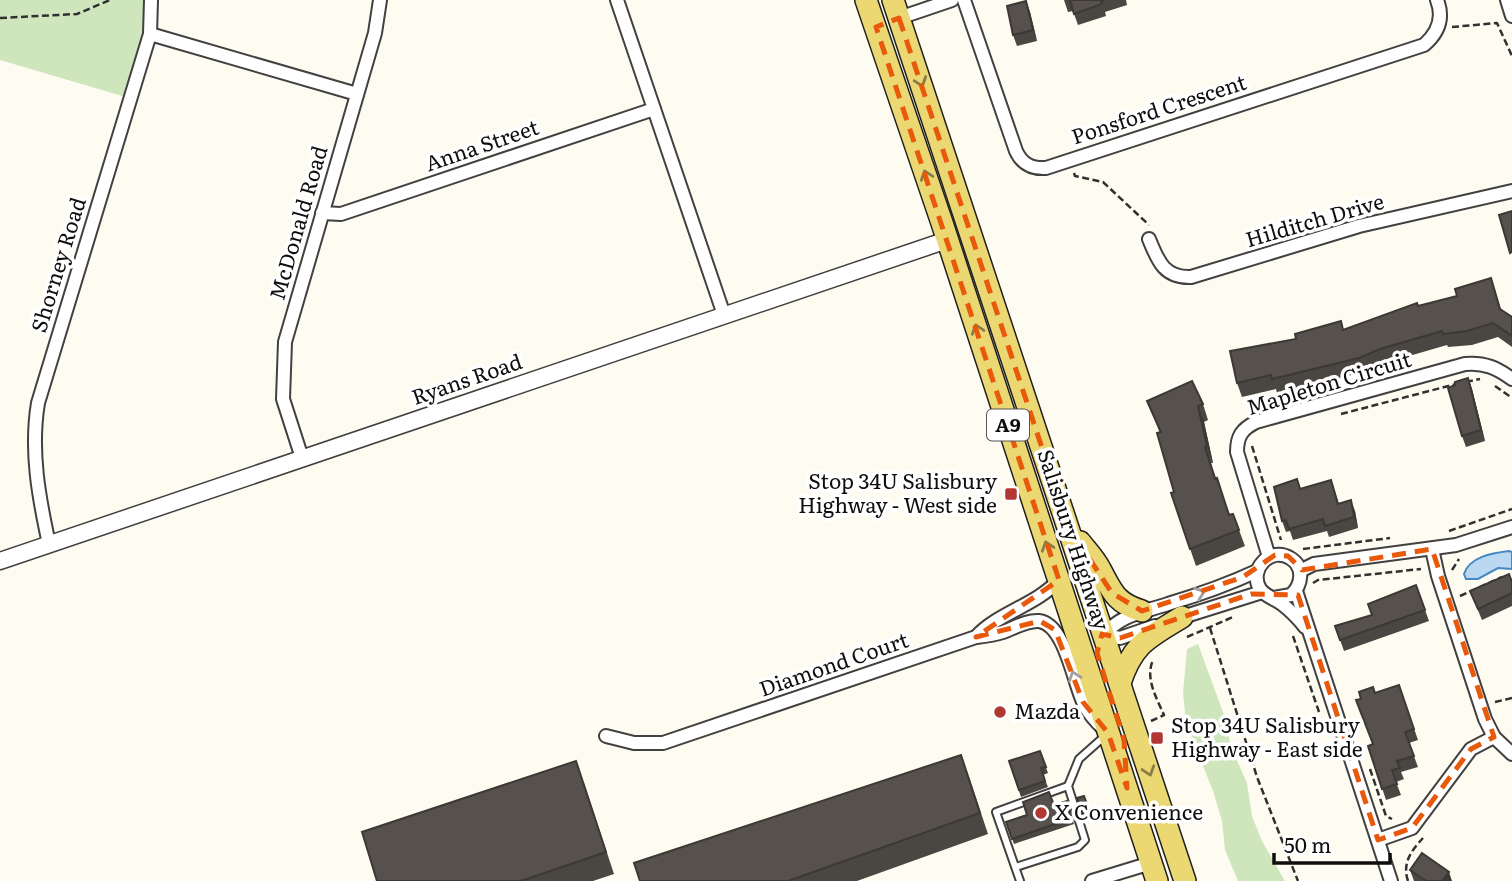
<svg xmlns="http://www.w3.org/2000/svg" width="1512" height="881" font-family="Literata,serif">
  <rect width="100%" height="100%" fill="#fefcf1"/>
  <g fill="#cfe6bd">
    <path d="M0,0H151L150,34L129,98L0,60Z"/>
    <path d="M1198,644L1224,715L1231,747L1247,783L1252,816L1262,841L1285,881H1238L1225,850L1222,821L1213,791L1193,741L1185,713L1183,693L1187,649Z"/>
  </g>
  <path fill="#bad8f1" stroke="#4787c1" stroke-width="2" d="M1509,551L1512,552V569L1498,568L1478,579H1466L1464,574C1469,557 1492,553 1509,551Z"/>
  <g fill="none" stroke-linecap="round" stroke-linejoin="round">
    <defs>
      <g id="service">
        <path d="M1016,867L1078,847L1085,840L1068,786L1079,759L1106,735"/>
        <path d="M1020,881L996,812L1068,786"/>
      </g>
      <g id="minor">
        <path d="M617,0L724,315"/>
        <path d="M964,0L1016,151C1022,164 1031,169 1046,168L1424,45C1438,33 1444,18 1437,0"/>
        <path d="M1507,0L1512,16"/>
        <path d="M899,18L952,0"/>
        <path d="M150,34L357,94"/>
        <path d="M322,213L341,214L654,109"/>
        <path d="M1149,239C1158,261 1164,278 1191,277L1359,226L1512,191"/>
        <path d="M302,458L283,399L285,342L375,33L380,0"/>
        <path d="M49,544C39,498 30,451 38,403L150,34L151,0"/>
        <path d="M1432,549L1438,576L1485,719L1494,737L1512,754"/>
        <path d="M1269,557L1237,452C1237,436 1242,429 1256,422L1465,364C1484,362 1497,368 1512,379"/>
        <path d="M1300,571L1314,564L1456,545L1512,527"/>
        <path d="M1296,591L1391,881"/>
        <path d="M1274,598L1291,595C1302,585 1305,567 1290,558C1271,546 1248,569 1260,589C1265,596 1275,599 1282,604C1291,611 1298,618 1305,627"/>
        <path d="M1176,619L1262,592"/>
        <path d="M1155,626L1120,638L1104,635C1121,614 1144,612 1168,604C1198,595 1229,584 1257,571"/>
        <path d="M976,637C985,636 994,635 1003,632C1014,628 1027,620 1039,621C1065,624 1074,684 1084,704C1089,714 1095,721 1104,729"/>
        <path d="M606,736L634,743H663L976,637C999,612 1035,606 1059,580"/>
        <path d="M1378,840L1412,828L1471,749L1494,737"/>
        <path d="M1092,881L1151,863"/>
      </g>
      <path id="tertiary" d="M0,561L947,240"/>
      <g id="primary">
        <path d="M866,0L942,223L1157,881"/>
        <path d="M893,0L1185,881"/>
        <path d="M1080,542C1087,551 1095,559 1100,569C1112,591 1115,603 1142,611"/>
        <path d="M1120,683C1133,643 1148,638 1182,617"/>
      </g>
    </defs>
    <use href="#service" stroke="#414141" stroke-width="10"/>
    <use href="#minor" stroke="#414141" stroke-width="16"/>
    <use href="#tertiary" stroke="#414141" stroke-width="19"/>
    <use href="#primary" stroke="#1f1f1f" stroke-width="24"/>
    <g stroke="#303030" stroke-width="2.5" stroke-dasharray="7 3.5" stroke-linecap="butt">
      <path d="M0,18L77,14L110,0"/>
      <path d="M1452,27L1497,23L1512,56"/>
      <path d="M1074,173L1075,176L1103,182L1149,225"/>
      <path d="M1466,382L1480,379"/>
      <path d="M1495,386L1512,398"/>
      <path d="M1341,414L1456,384"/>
      <path d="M1252,446L1281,540"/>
      <path d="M1449,531L1512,509"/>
      <path d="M1303,549L1390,538"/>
      <path d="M1452,570L1459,559"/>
      <path d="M1313,583L1318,580L1421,569"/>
      <path d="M1460,596L1502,577"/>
      <path d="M1210,628L1257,777L1298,881"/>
      <path d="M1293,636L1319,712"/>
      <path d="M1187,637L1233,617"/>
      <path d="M1495,702L1512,698"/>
      <path d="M1151,721L1164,715C1156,697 1145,678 1153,660"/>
      <path d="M1370,769L1386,816L1392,819"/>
      <path d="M1408,881C1402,863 1411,851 1423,838"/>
    </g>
    <use href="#service" stroke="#fff" stroke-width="6"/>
    <use href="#minor" stroke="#fff" stroke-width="12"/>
    <use href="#tertiary" stroke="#fff" stroke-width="16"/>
    <use href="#primary" stroke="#ecd873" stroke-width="21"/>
  </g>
  <g fill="#4a4641">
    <path d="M1064,0H1127H1126L1127,5L1105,12L1106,16L1078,25L1073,11L1068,12Z"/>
    <path d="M1026,1L1030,12L1037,41L1017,46L1013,35Z"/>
    <path d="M1491,278L1501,310L1512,317V347L1498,337L1472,345L1448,347L1447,345L1385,363L1364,372L1277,393L1276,389L1242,397L1237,383L1345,330L1418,306L1457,296Z"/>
    <path d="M1468,378L1472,389L1485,441L1466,447L1462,436Z"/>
    <path d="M1147,401L1203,404L1208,420L1204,422L1213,463H1211L1216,478L1230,515L1233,514L1245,546L1196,566L1171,493L1174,492L1160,433Z"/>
    <path d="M1297,479L1301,489L1331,480L1339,504L1355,511L1358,528L1329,537L1327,531L1293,540L1290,531L1286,532L1282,521Z"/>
    <path d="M1512,582V606L1482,620L1470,591Z"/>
    <path d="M1416,585L1429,621L1344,651L1335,626L1372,615Z"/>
    <path d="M1399,685L1418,740L1409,743L1418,767L1401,772L1404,779L1396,782L1401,795L1386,800L1368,746L1373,744L1375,693Z"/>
    <path d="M1040,751L1048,773L1043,775L1048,787L1021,797L1009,761Z"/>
    <path d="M969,777L988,834L857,881H640Z"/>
    <path d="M584,783L614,874L593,881H377Z"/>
    <path d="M1084,796L1092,818L1085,820L1077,798Z"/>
    <path d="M1067,801L1074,824L1014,844L1006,822Z"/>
    <path d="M1410,870L1452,881H1414Z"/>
  </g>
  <g fill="#3c3935">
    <path d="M1026,1L1030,12L1037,41L1033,30Z"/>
    <path d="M1468,378L1472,389L1485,441L1481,430Z"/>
    <path d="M1198,406L1204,422L1213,463L1207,446Z"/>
    <path d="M1351,500L1355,511L1358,528L1354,517Z"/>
    <path d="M1449,872L1452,881H1442Z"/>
  </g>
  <g fill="#56514c" stroke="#3c3935" stroke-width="2">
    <path d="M1070,0H1105L1101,1L1102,4L1074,14Z"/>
    <path d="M1026,1L1033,30L1013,35L1007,6Z"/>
    <path d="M1512,211V252L1510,253L1499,215Z"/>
    <path d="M1491,278L1500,309L1512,317V336L1493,323L1467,331L1443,334L1442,331L1380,349L1359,358L1272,379L1271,375L1237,383L1230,351L1296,339L1295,334L1341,321L1343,330L1417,303L1418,306L1457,296L1455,289Z"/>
    <path d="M1468,378L1481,430L1462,436L1448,388L1455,385V382Z"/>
    <path d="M1192,381L1203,404L1198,406L1207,446L1205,447L1215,479L1217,478L1229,515L1233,514L1239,530L1190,549L1171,493L1174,492L1157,433L1161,432L1147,401Z"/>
    <path d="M1297,479L1300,489L1331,480L1338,504L1351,500L1354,517L1325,526L1323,519L1289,529L1286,520L1282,521L1274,487Z"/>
    <path d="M1509,574L1512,582V593L1478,609L1470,591Z"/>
    <path d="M1416,585L1425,610L1340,640L1335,626L1372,615L1368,604Z"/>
    <path d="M1399,685L1414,729L1405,732L1414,756L1397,761L1400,768L1392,770L1397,784L1382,789L1368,746L1373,744L1356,700L1361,699L1359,692L1373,687L1375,693Z"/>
    <path d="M1040,751L1046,767L1041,768L1045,781L1019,790L1009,761Z"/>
    <path d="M961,755L980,813L788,881H640L634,863Z"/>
    <path d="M576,761L606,852L521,881H377L362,832Z"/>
    <path d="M1049,792L1054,805L1067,801L1072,818L1012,839L1006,822L1027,815L1023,802Z"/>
    <path d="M1084,796L1090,812L1083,814L1077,798Z"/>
    <path d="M1422,853L1449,872L1442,881H1426L1410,870Z"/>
  </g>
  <defs><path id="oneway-chevron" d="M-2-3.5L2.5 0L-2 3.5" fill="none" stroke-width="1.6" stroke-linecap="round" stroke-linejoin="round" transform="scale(1.75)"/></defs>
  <g stroke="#887d46">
    <use href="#oneway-chevron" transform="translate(921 82) rotate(71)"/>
    <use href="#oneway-chevron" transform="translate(926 175) rotate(-109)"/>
    <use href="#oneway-chevron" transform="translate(977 329) rotate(-108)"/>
    <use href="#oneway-chevron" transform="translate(1047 546) rotate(-108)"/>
    <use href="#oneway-chevron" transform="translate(1149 771) rotate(72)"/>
  </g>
  <g stroke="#9f9f9f">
    <use href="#oneway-chevron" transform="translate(1200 593) rotate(-20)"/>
    <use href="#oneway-chevron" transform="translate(1074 676) rotate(-110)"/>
  </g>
  <path fill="none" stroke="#e8590c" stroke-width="5" stroke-dasharray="14 9" stroke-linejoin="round" d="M899,18L1068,526L1112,593L1142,611L1243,577L1275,555L1288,556L1302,570L1432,549L1494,737L1471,749L1412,828L1378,840L1298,595L1251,594L1120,638L1102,634L1097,653L1124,740L1127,788L1108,733L1083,702L1055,630L1040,621L976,637L1059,580L876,27Z"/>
  <g fill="#b23632" stroke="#fff" stroke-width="2.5">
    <rect x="1004" y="487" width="14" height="14" rx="3.5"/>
    <circle cx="1000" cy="712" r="7"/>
    <rect x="1150" y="731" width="14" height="14" rx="3.5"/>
    <circle cx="1041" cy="813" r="7"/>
  </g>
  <g text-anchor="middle" stroke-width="7" stroke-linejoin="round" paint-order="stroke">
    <rect fill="#fff" stroke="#565656" stroke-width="2" x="987" y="409.5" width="42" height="31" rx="5"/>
    <g font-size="19" font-weight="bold" fill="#0e0e0e">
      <text x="1008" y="432">A9</text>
    </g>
    <g font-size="21" fill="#0e0e0e" stroke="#fff">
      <text transform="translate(1159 110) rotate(-18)" y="7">Ponsford Crescent</text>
      <text transform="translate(482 146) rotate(-19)" y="7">Anna Street</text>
      <text transform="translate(1315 221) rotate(-16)" y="7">Hilditch Drive</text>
      <text transform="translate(299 223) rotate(-74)" y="7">McDonald Road</text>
      <text transform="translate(59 265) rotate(-73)" y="7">Shorney Road</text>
      <text transform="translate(467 380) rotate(-19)" y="7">Ryans Road</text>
      <text transform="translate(1329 384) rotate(-17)" y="7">Mapleton Circuit</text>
      <text transform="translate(1073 540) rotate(72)" y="7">Salisbury Highway</text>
      <text transform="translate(834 665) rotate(-19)" y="7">Diamond Court</text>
    </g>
    <g font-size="21" fill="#0e0e0e" stroke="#fff" text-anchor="start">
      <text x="997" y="489" text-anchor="end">Stop 34U Salisbury<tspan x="997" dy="24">Highway - West side</tspan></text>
      <text x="1014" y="719">Mazda</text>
      <text x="1171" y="733">Stop 34U Salisbury<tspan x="1171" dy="24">Highway - East side</tspan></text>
      <text x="1055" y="820">X Convenience</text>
    </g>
  </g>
  <path d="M1274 853v10h116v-10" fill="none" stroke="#0e0e0e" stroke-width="3.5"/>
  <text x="1284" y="853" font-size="21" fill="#0e0e0e" stroke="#ffffff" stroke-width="5" paint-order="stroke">50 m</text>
</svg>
